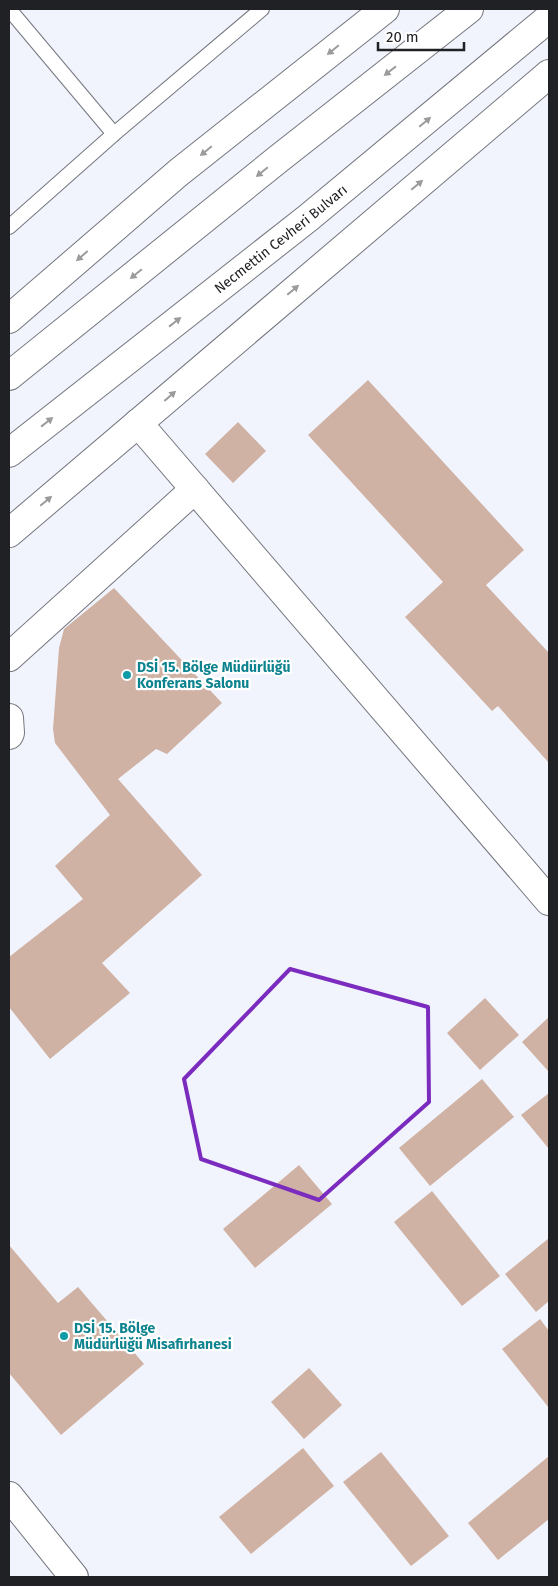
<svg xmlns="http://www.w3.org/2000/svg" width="558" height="1586" font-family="'Fira Sans',sans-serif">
  <rect width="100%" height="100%" fill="#f2f4fd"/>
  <g fill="#cfb2a3">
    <path d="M368,380L524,550L486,585L549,653V763L498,706L492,711L405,617L443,582L308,435Z"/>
    <path d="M238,422L266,451L233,483L205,454Z"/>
    <path d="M114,588L222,703L167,754L156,749L118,779L202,875L102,963L130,993L50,1059L9,1007V957L83,899L55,866L110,815L55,743L53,729L59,648L64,629Z"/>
    <path d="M485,998L519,1035L480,1070L447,1033Z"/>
    <path d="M549,1017V1072L522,1042Z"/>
    <path d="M482,1079L514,1117L430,1186L399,1148Z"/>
    <path d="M549,1093V1149L521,1115Z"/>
    <path d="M299,1165L332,1204L255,1268L223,1229Z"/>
    <path d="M432,1191L500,1276L462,1306L394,1222Z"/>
    <path d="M549,1238V1301L536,1312L505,1274Z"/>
    <path d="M9,1245L58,1303L78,1287L144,1364L61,1435L9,1373Z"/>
    <path d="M540,1319L549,1331V1408L502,1349Z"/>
    <path d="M309,1368L342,1405L304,1439L271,1402Z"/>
    <path d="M303,1448L334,1486L251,1554L219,1517Z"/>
    <path d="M381,1452L449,1536L411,1566L343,1482Z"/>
    <path d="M549,1456V1519L498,1560L468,1523Z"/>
  </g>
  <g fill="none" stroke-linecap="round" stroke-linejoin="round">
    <defs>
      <g id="service">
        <path d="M9,9L114,134"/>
        <path d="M9,227L114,134L262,9"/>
      </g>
      <g id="minor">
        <path d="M138,423L549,901"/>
        <path d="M9,657L195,489"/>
        <path d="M9,718L10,733L9,735"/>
        <path d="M9,1496L74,1577"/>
      </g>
      <g id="primary">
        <path d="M9,319L178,173L385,9"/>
        <path d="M9,376L277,160L469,9"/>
        <path id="s1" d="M9,453L308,218L549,18"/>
        <path d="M9,533L549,74"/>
      </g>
    </defs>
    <use href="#service" stroke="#74767e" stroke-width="16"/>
    <use href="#minor" stroke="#74767e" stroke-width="30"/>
    <use href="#primary" stroke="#74767e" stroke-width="30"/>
    <use href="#service" stroke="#fff" stroke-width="14"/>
    <use href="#minor" stroke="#fff" stroke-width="28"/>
    <use href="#primary" stroke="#fff" stroke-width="28"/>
  </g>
  <defs><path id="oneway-solid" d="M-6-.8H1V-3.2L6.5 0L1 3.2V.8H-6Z" transform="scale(1.25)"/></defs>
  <g fill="#9b9b9c">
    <use href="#oneway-solid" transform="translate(333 50) rotate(141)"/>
    <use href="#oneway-solid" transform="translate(390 71) rotate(142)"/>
    <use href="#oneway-solid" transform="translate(425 122) rotate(-40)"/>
    <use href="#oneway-solid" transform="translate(206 151) rotate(141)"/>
    <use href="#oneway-solid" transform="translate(262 172) rotate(141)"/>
    <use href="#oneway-solid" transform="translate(417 185) rotate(-40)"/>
    <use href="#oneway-solid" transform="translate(82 256) rotate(139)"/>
    <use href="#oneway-solid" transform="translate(136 274) rotate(141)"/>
    <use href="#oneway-solid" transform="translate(293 290) rotate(-40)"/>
    <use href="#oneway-solid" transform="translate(175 322) rotate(-38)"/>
    <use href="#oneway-solid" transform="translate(170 396) rotate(-41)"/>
    <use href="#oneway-solid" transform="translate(47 422) rotate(-38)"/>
    <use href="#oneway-solid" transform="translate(46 501) rotate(-40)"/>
  </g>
  <path fill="none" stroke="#7b2cbf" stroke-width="4" stroke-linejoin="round" d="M290,969L428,1007L429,1102L319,1200L201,1159L184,1079Z"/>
  <g fill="#0f9aa8" stroke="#fff" stroke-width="2">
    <circle cx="127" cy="675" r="5"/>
    <circle cx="64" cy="1336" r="5"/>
  </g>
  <g text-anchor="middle" stroke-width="4.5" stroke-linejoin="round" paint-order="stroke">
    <g font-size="14" fill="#202124" stroke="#fff">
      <text dy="5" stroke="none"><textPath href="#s1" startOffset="346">Necmettin Cevheri Bulvarı</textPath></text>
    </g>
    <g font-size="14" font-weight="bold" fill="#0d838f" stroke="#fff" text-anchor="start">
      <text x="137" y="672">DSİ 15. Bölge Müdürlüğü<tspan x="137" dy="16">Konferans Salonu</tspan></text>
      <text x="74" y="1333">DSİ 15. Bölge<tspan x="74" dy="16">Müdürlüğü Misafirhanesi</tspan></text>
    </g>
  </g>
  <rect width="558" height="1586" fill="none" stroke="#202124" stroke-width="20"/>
  <path d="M378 42v8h86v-8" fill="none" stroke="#202124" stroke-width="2.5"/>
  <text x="386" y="42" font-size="15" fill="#202124" stroke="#ffffff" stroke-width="4" paint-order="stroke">20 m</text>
</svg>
